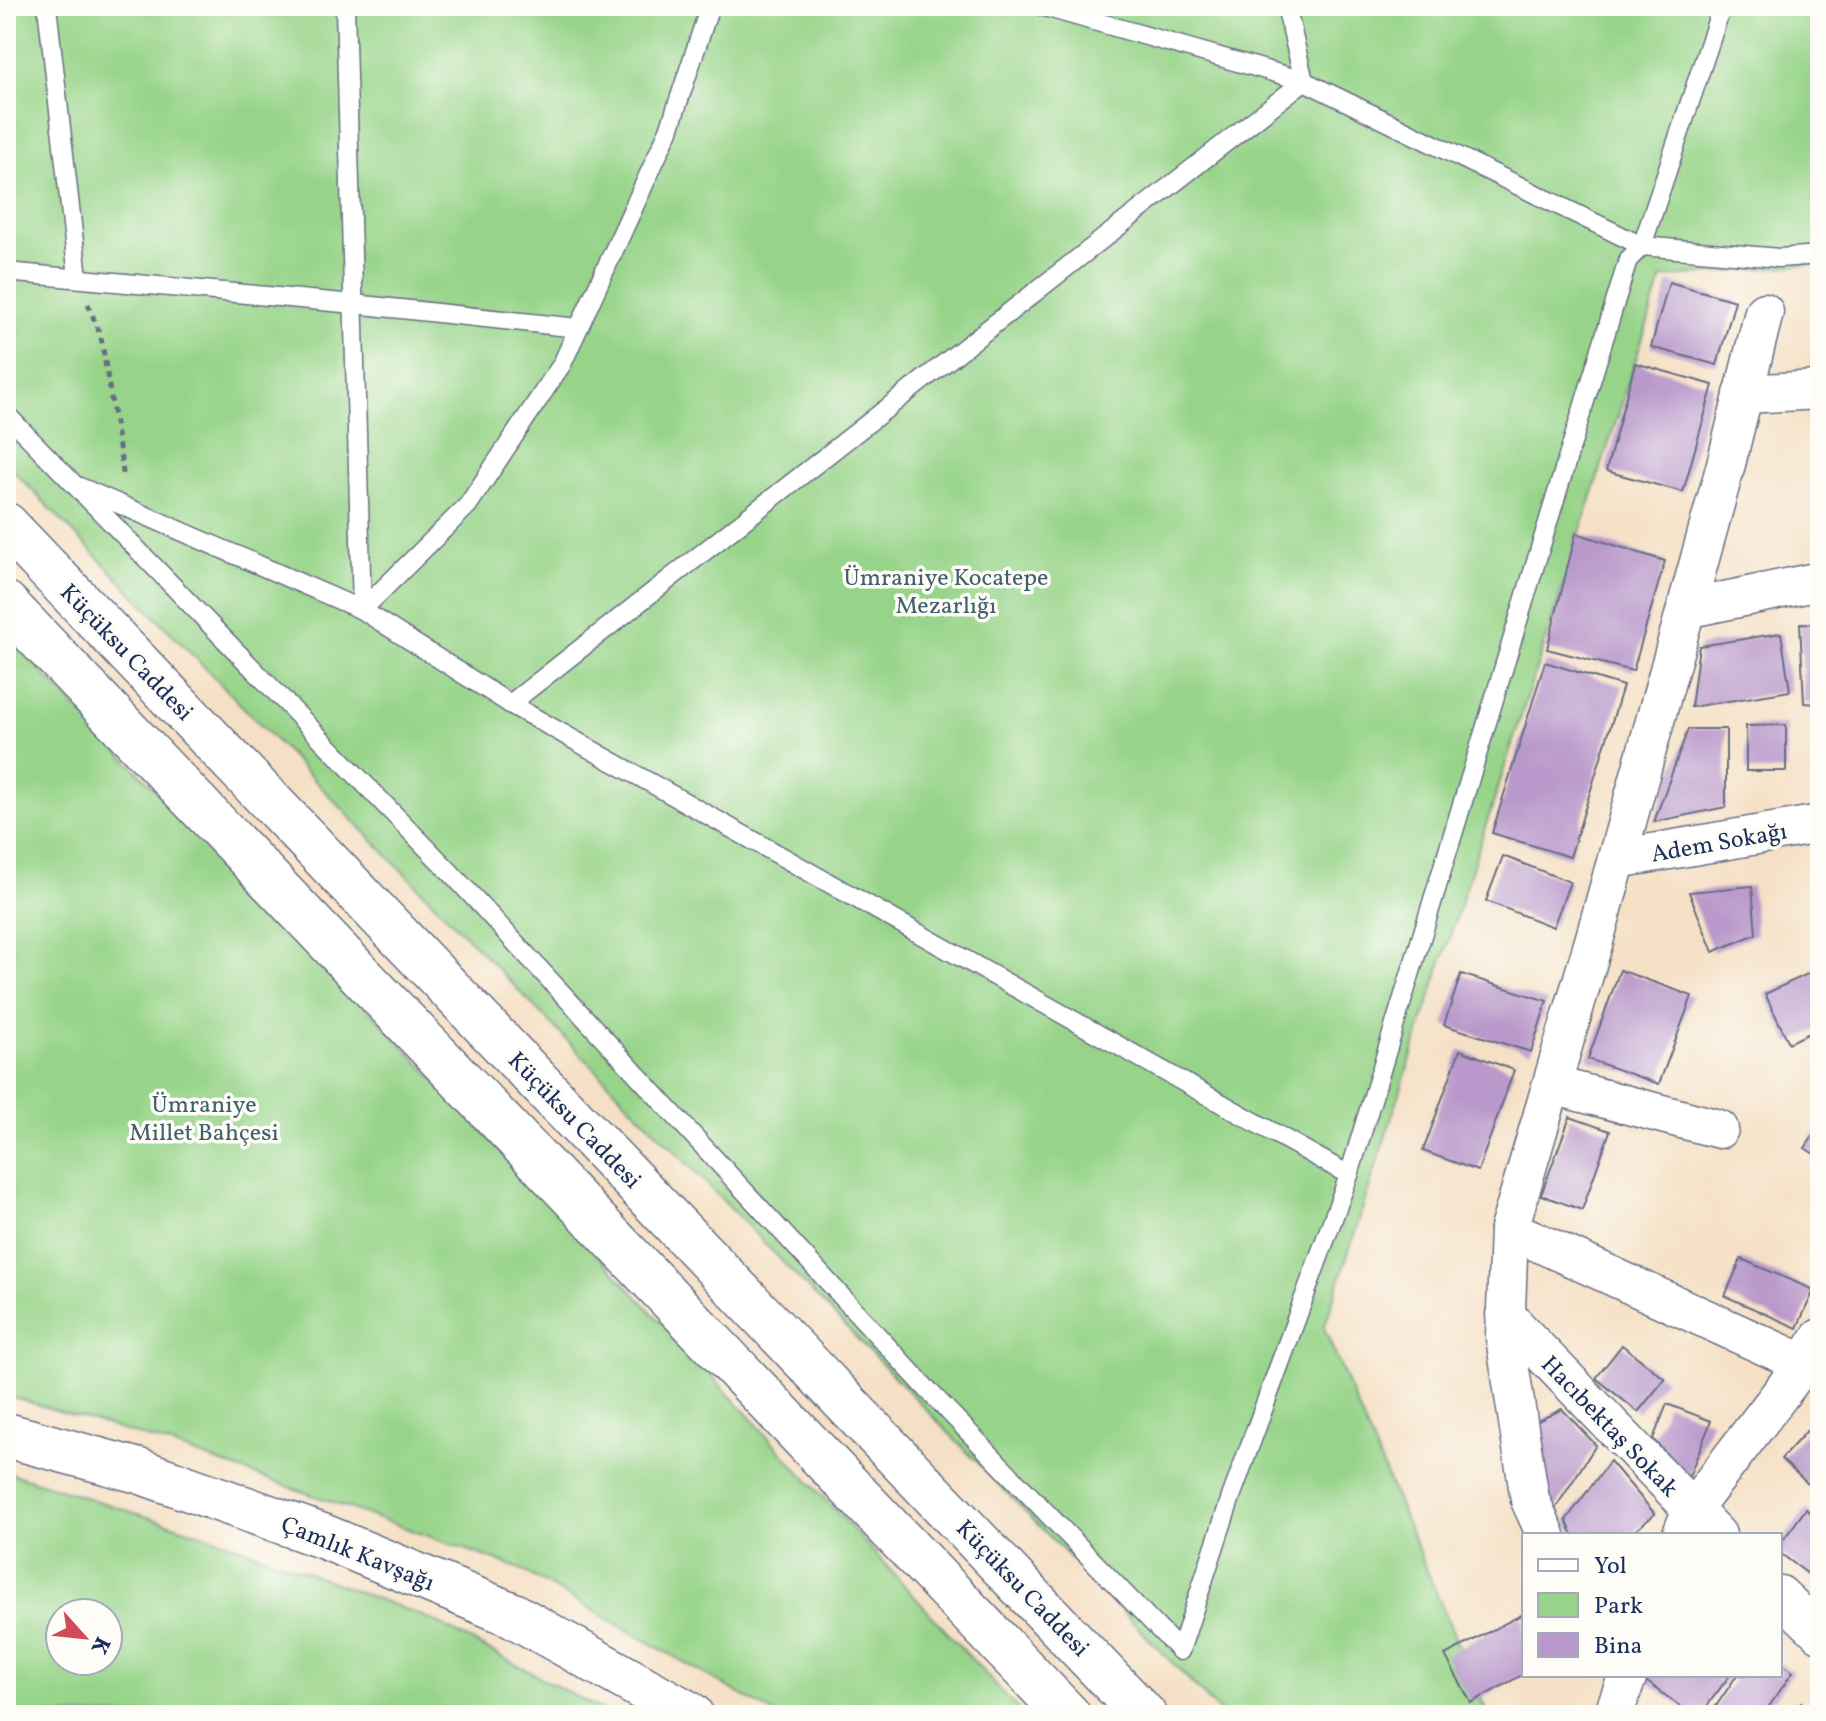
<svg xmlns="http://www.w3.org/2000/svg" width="1826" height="1721" font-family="Vollkorn,serif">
  <rect width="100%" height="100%" fill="#fdfcf7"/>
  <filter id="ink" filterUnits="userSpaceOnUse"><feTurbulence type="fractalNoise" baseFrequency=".0125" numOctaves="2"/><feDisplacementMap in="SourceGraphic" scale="16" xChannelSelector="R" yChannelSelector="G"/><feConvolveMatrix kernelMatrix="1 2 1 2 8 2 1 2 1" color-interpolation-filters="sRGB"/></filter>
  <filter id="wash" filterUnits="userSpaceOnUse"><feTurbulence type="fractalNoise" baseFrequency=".006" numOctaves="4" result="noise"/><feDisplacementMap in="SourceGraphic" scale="32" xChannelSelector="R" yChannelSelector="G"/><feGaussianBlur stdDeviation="1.8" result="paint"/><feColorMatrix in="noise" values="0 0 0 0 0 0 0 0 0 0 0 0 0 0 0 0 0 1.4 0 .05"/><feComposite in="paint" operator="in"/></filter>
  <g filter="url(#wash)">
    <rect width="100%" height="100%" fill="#f5e0c5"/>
    <g fill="#97d489" stroke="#598274" stroke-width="2" fill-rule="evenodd">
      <path d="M6,6H1820V263L1662,278L1324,1328L1488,1715H1223L6,463Z"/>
      <path d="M6,635L390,1032L745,1412L1023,1715H777L518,1568L171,1445L6,1395Z"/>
      <path d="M6,1472L230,1543L430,1619L611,1715H6ZM60,1613H108V1661H60Z"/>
    </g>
    <g id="blocks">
      <g fill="#b999cb">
        <path d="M1669,282L1735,301L1717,365L1651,347Z"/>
        <path d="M1635,363L1713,385L1683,492L1606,471Z"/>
        <path d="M1576,533L1665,561L1633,671L1547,649Z"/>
        <path d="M1800,623L1820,624V704L1804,703Z"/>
        <path d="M1781,633L1790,691L1691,707L1699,646Z"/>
        <path d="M1545,662L1623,686L1570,857L1492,833Z"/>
        <path d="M1786,725V771H1746V726Z"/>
        <path d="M1688,729H1726V807L1654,822Z"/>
        <path d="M1503,856L1570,882L1553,927L1486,901Z"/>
        <path d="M1752,886L1756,934L1713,952L1689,892Z"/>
        <path d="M1820,968V1028L1789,1043L1765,994Z"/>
        <path d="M1620,970L1692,996L1659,1084L1588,1059Z"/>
        <path d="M1461,974L1547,1001L1531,1052L1444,1025Z"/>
        <path d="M1460,1050L1514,1070L1478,1171L1423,1151Z"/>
        <path d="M1570,1117L1610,1131L1582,1210L1541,1195Z"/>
        <path d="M1820,1126V1158L1805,1148Z"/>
        <path d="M1741,1259L1814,1290L1797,1328L1725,1296Z"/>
        <path d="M1622,1345L1665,1379L1638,1412L1596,1378Z"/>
        <path d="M1667,1404L1711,1421L1688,1479L1653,1439Z"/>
        <path d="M1562,1409L1596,1445L1555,1509L1518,1431Z"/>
        <path d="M1814,1423L1820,1428V1495L1781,1459Z"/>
        <path d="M1610,1461L1655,1514L1630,1535H1573L1566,1520Z"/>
        <path d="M1806,1509L1820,1520V1583L1780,1553V1544Z"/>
        <path d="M1521,1615L1524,1621V1674L1471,1703L1445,1655Z"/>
        <path d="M1780,1663L1793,1672L1763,1715H1710L1737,1675H1780Z"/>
        <path d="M1638,1675H1730L1700,1715H1692Z"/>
        <path d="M1801,1702L1818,1715H1791Z"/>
      </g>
    </g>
  </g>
  <g filter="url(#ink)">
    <use href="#blocks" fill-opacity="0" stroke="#676d82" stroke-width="2"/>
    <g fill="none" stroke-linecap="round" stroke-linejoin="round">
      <defs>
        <g id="lane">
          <path d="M47,6L78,277"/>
          <path d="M345,6L362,610L510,704"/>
          <path d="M1041,6L1304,81L1642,246L1722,6"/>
          <path d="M1286,6L1304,81L510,704L1349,1175"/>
          <path d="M6,272L354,304L578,328"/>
          <path d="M6,414L452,874L927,1389L1180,1651L1231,1497L1349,1175L1628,260L1642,246L1779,258L1820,255"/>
          <path d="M80,487L362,610L468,505L562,364L669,130L710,6"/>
        </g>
        <g id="street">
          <path d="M1743,394L1820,390"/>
          <path d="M1686,609L1820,581"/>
          <path d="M1617,859L1820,824"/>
          <path d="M1552,1085L1719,1129"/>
          <path d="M1509,1229L1820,1371"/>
          <path d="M1505,1315L1717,1535"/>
          <path d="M1682,1534L1691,1511L1804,1363L1820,1338"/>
          <path d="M1546,1535L1530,1500L1505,1337L1509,1229L1596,934L1725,468L1764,312"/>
          <path d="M1780,1595L1820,1633"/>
          <path d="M1613,1715L1628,1675"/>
        </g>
        <g id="primary">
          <path d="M6,525L1144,1715"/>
          <path d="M6,604L1068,1715"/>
        </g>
        <path id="highway" d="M6,1435L139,1471L325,1537L513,1615L691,1715"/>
      </defs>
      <use href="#lane" stroke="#676d82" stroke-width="21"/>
      <use href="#street" stroke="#676d82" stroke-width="41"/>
      <use href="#primary" stroke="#676d82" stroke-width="47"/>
      <use href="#highway" stroke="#676d82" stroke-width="47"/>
      <path stroke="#676d82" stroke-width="5" stroke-dasharray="6 6" stroke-linecap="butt" d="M88,304L101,337L124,478"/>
      <use href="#lane" stroke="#fff" stroke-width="18"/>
      <use href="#street" stroke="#fff" stroke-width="38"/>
      <use href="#primary" stroke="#fff" stroke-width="44"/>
      <use href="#highway" stroke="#fff" stroke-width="44"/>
    </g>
  </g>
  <g text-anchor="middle" stroke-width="7" stroke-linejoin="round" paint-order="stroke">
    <g font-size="24" fill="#40616b" stroke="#fdfcf7">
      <text x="946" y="585">Ümraniye Kocatepe<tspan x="946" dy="28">Mezarlığı</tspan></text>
      <text x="204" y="1112">Ümraniye<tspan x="204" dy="28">Millet Bahçesi</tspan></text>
    </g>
    <g font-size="24" fill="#1b2f5e" stroke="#fdfcf7">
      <text transform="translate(127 652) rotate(46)" y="8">Küçüksu Caddesi</text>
      <text transform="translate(1719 842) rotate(-10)" y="8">Adem Sokağı</text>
      <text transform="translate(575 1120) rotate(46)" y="8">Küçüksu Caddesi</text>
      <text transform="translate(1610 1426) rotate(46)" y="8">Hacıbektaş Sokak</text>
      <text transform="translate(358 1553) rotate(22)" y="8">Çamlık Kavşağı</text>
      <text transform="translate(1023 1588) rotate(46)" y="8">Küçüksu Caddesi</text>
    </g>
  </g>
  <rect width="1826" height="1721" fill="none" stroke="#fdfcf7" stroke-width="32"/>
  <rect x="1522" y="1533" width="260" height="144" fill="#fdfcf7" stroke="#a3aaba" stroke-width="2"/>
  <rect x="1538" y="1559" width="40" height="12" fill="#ffffff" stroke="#a3aaba" stroke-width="2"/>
  <text x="1594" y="1573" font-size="24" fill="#1b2f5e">Yol</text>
  <rect x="1538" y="1593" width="40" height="24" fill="#97d489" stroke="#a3aaba" stroke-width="2"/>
  <text x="1594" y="1613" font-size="24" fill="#1b2f5e">Park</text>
  <rect x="1538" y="1633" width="40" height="24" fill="#b999cb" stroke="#a3aaba" stroke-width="2"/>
  <text x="1594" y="1653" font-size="24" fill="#1b2f5e">Bina</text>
  <g transform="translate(84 1637) rotate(117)"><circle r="38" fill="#fdfcf7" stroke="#a3aaba" stroke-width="2"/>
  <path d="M0-6L14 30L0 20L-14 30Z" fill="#d1495b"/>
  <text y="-12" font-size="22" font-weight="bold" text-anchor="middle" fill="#1b2f5e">K</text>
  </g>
</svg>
